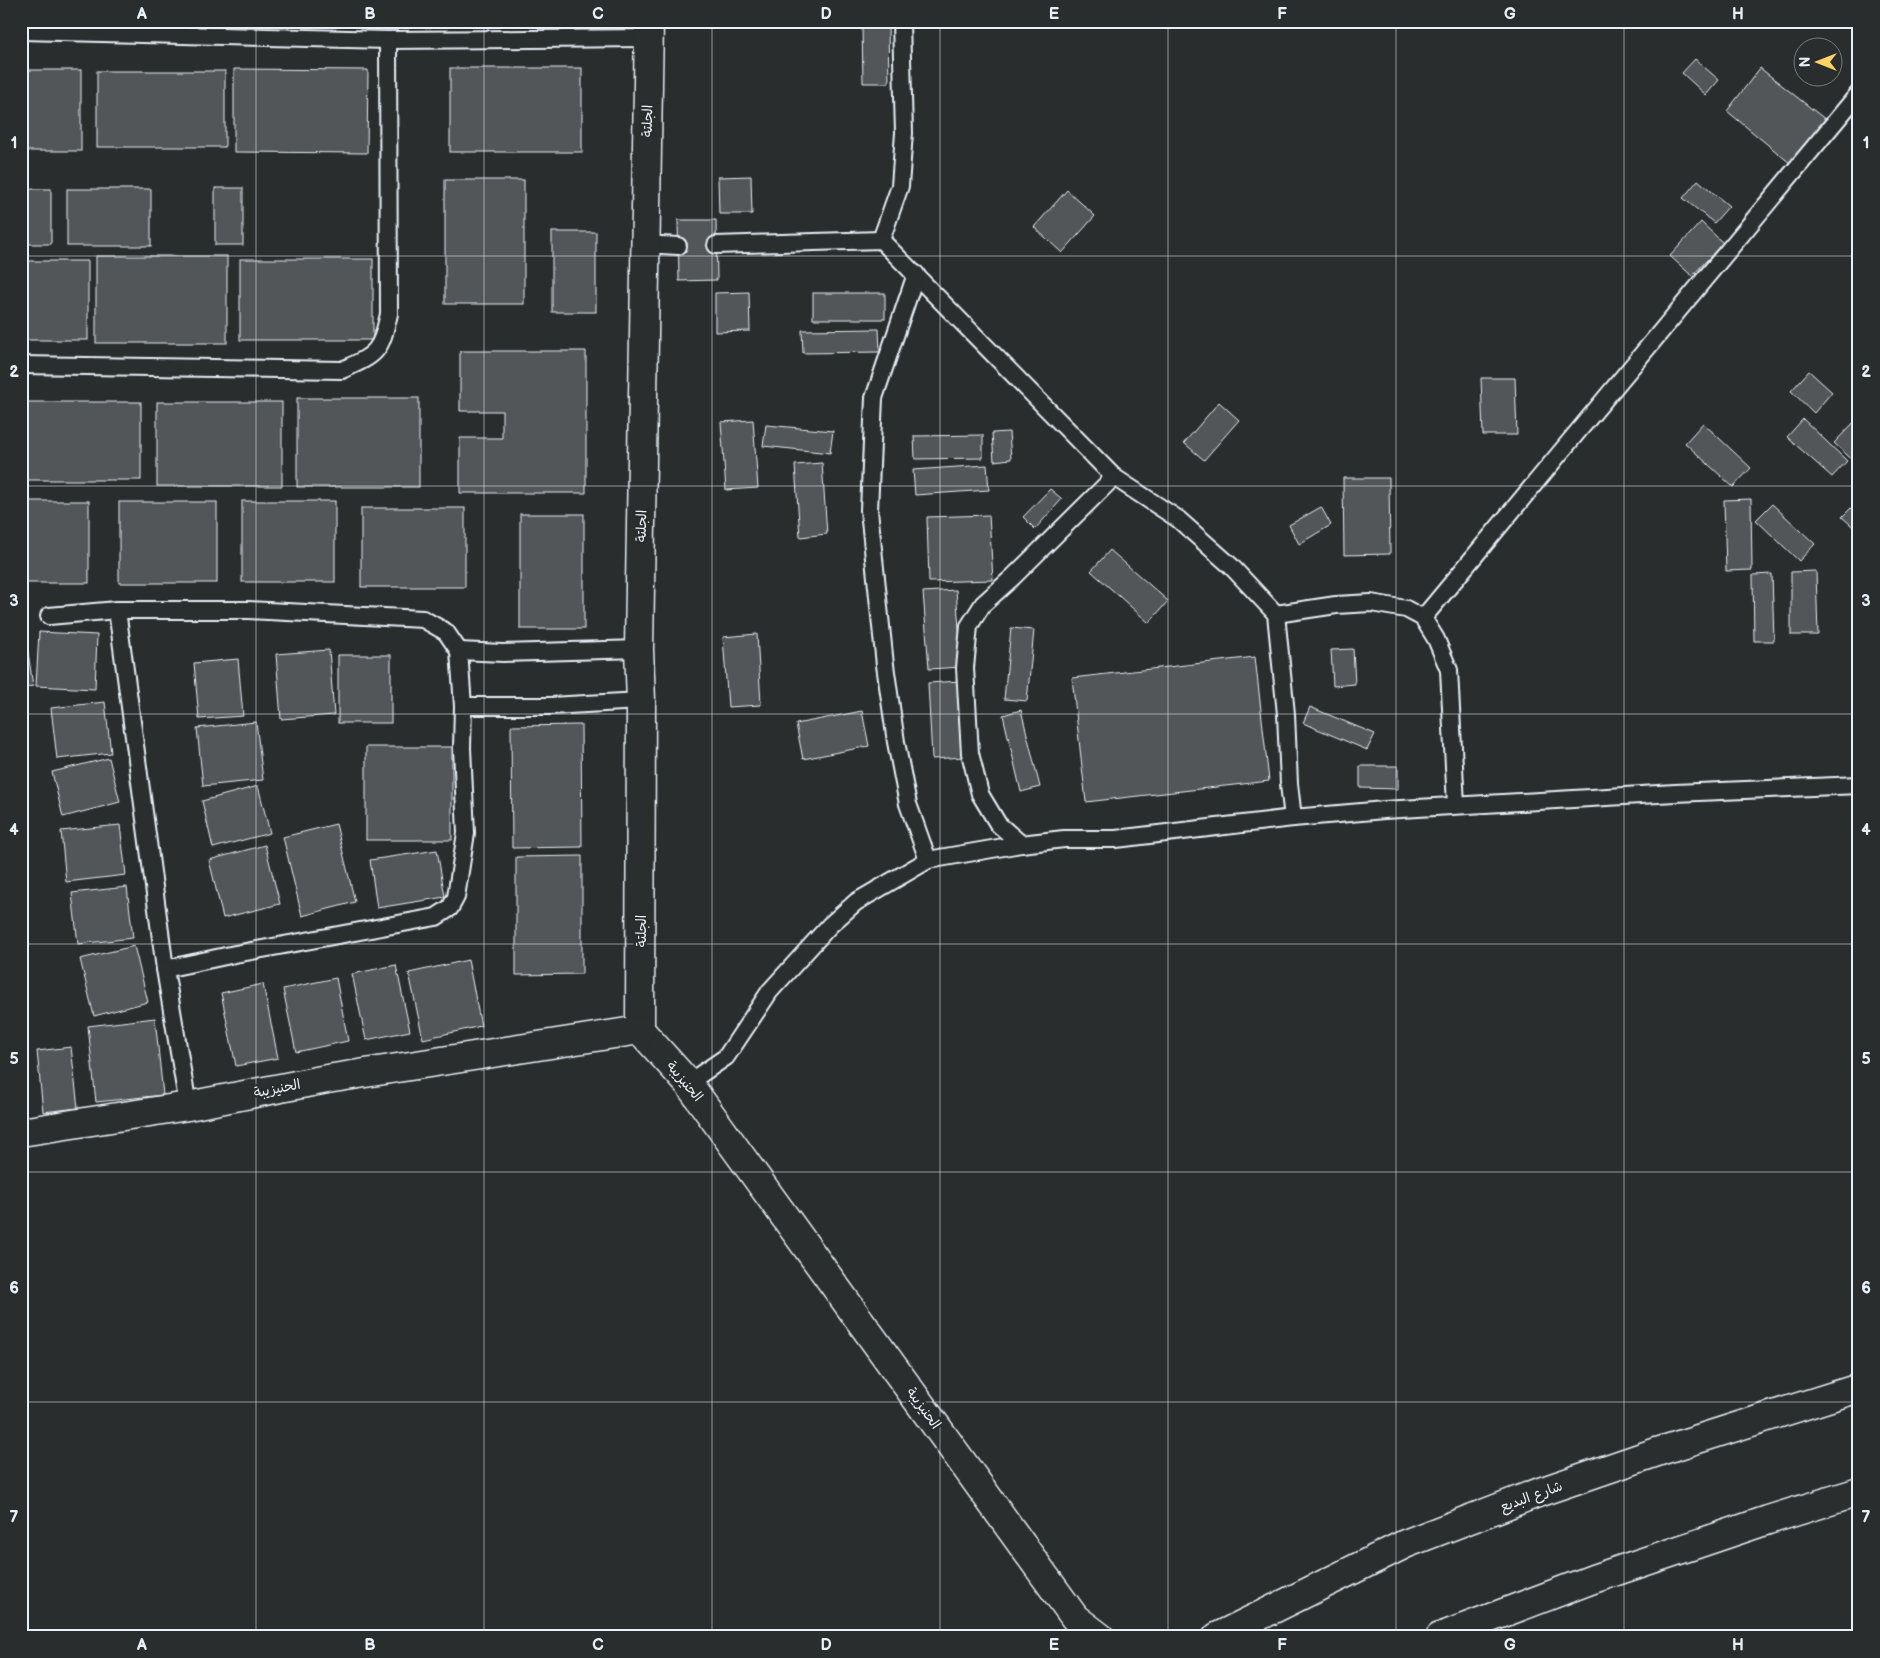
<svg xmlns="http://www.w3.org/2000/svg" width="1880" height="1658" font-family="'Balsamiq Sans','Playpen Sans Arabic',sans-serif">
  <rect width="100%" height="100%" fill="#2a2d2e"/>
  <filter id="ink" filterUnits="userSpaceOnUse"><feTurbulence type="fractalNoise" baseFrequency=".02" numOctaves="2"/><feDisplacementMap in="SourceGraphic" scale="10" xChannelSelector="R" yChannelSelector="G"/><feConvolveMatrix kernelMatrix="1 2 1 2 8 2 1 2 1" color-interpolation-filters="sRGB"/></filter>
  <g filter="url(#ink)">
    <g fill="#535759" stroke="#e8f1f8">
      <rect x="836" y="21" width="18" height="4"/>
      <path d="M862,25H888L889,83H863Z"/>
      <path d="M1695,59L1719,80L1706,95L1682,73Z"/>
      <rect x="450" y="68" width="132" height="84"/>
      <path d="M1760,68L1826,120L1791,164L1727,111Z"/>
      <path d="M234,69L368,70L367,153L234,152Z"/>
      <rect x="21" y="70" width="60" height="81"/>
      <rect x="97" y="71" width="128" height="76"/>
      <path d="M751,176L752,214H719L718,177Z"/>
      <rect x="445" y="180" width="79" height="124"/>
      <path d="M1698,180L1729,206L1714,223L1683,198Z"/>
      <rect x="215" y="188" width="28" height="57"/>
      <rect x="21" y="189" width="30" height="55"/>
      <rect x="67" y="189" width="84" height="57"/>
      <path d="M1067,190L1095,216L1062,253L1034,227Z"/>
      <path d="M678,220H716L717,280L679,281Z"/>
      <path d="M1701,222L1723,243L1692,276L1670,256Z"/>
      <rect x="552" y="232" width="44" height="80"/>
      <rect x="96" y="256" width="131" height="87"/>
      <rect x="240" y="259" width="133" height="81"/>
      <rect x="21" y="261" width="67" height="79"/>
      <path d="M749,292L750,331L715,332V293Z"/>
      <rect x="813" y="293" width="72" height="26"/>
      <path d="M879,329L880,352L803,353L802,330Z"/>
      <path d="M460,351H586V493H460V438H502V411H460Z"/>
      <path d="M1809,371L1832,392L1814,413L1791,391Z"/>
      <path d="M1481,378H1515L1517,435H1483Z"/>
      <rect x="297" y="398" width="122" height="89"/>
      <rect x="21" y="402" width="120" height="78"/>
      <rect x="157" y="402" width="125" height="84"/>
      <path d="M1219,402L1239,420L1204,460L1184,443Z"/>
      <path d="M1859,417V466L1834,443Z"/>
      <path d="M1803,419L1847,461L1832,477L1787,437Z"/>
      <path d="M753,420L758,488L726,490L721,422Z"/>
      <path d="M1703,423L1751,468L1733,487L1685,443Z"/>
      <path d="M766,425L833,431L830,453L763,446Z"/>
      <path d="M1009,432L1011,459L994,461L992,433Z"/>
      <path d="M983,435V458L915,459L914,436Z"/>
      <path d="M822,463L827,534L800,537L795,465Z"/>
      <path d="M987,465L989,490L915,495L913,470Z"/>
      <path d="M1343,478H1389L1390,554L1344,555Z"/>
      <path d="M1050,489L1062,499L1035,529L1023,517Z"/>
      <path d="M1751,499L1752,570L1726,571L1724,500Z"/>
      <path d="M1859,500V532L1842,517Z"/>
      <rect x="21" y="501" width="68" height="82"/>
      <rect x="242" y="501" width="93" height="81"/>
      <rect x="119" y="502" width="98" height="81"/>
      <path d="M1772,504L1815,544L1799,561L1756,520Z"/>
      <path d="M1321,507L1331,525L1299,544L1289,525Z"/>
      <rect x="361" y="508" width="104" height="79"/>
      <rect x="520" y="514" width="64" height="115"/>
      <path d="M989,515L993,580L929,582L927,517Z"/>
      <path d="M1110,550L1168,601L1149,623L1091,571Z"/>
      <path d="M1816,571L1818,635H1791V572Z"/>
      <path d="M1772,574L1774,641H1754L1753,575Z"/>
      <path d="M956,590L962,667L929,669L923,592Z"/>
      <path d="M21,605L33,686L21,688Z"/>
      <path d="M1011,628L1034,630L1027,701L1004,699Z"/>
      <path d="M39,632L97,635L95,689L36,686Z"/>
      <path d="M757,634L761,705L728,707L723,637Z"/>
      <path d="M1353,649L1355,684L1333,686L1331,650Z"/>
      <path d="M329,650L334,715L281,719L276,654Z"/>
      <rect x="338" y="655" width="53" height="68"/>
      <path d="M1255,657L1269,781L1086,802L1072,678Z"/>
      <path d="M238,659L243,716L199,719L194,663Z"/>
      <path d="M960,681L964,757L932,759L928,683Z"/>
      <path d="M105,702L111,753L57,759L51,708Z"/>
      <path d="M1310,707L1375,734L1367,750L1303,723Z"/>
      <path d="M1021,710L1040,787L1021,792L1003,715Z"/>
      <path d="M862,711L869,746L803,759L796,724Z"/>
      <path d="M256,722L263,780L203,786L197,728Z"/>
      <path d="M581,725L582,847L512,848L511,726Z"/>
      <rect x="366" y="747" width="86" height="93"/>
      <path d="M109,758L120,802L63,817L52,772Z"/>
      <path d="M1360,766H1398V789L1360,788Z"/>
      <path d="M258,786L270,833L213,848L202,801Z"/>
      <path d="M336,824L355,902L302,916L283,837Z"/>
      <path d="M120,825L126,875L66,882L61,831Z"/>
      <path d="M265,845L280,904L223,918L209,860Z"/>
      <path d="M437,850L445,897L377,908L370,860Z"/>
      <path d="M582,856V974L516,975V857Z"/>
      <path d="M127,887L133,938L78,944L72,893Z"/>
      <path d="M134,946L148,1002L94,1016L80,959Z"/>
      <path d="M468,960L481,1026L423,1039L409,973Z"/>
      <path d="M396,965L410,1031L366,1040L352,974Z"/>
      <path d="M336,978L348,1041L296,1052L283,989Z"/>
      <path d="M263,984L278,1058L236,1066L221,993Z"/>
      <path d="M155,1018L163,1095L96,1102L88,1026Z"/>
      <path d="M71,1047L78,1108L43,1112L37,1051Z"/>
    </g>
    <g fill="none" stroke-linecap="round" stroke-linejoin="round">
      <defs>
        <g id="service">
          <path d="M21,31L388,40L649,38"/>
          <path d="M881,240L900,186L904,133L901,21"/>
          <path d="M645,244L678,246"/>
          <path d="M716,245L881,240L1114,477L1178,519L1231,566L1276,614L1286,714L1289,784L1293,818"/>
          <path d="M916,274L874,398L869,510L885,665L896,742L908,804L928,860"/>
          <path d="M21,365L342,370C378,354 380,352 389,314L388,40"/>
          <path d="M117,610L165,969"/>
          <path d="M1276,614L1336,605L1371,603L1406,609L1423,618L1436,639L1449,670L1456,805"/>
          <path d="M49,616L117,610H248L423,619L446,632L459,651L463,706L462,748L466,833L456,897L450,908L436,917L235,954L165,969L188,1106"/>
          <path d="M1423,618L1859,93"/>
          <path d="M459,651L503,653L639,649"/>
          <path d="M463,706H550L641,701"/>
          <path d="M1021,844L998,824L980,794L970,753L965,668L969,626L983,604L1013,577L1114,477"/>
          <path d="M688,1083L726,1057L770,991L830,925L856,902L928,860L1021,844L1064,839H1116L1293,818L1384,810L1675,793L1859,785"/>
        </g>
        <g id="minor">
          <path d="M640,1030L641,701L639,649L649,21"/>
          <path d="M640,1030L688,1083L1075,1618L1100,1637"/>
          <path d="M21,1132L188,1106L327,1079L640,1030"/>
        </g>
        <path id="secondary" d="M1217,1637L1405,1544L1540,1492L1660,1451L1859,1388"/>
        <path id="trunk" d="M1440,1637L1593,1579L1768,1520L1859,1492"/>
      </defs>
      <use href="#service" stroke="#e8f1f8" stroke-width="20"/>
      <use href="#minor" stroke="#e8f1f8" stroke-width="31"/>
      <use href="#secondary" stroke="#e8f1f8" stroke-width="31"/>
      <use href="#trunk" stroke="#e8f1f8" stroke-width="31"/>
      <use href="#service" stroke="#2a2d2e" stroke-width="16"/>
      <use href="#minor" stroke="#2a2d2e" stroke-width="28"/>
      <use href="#secondary" stroke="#2a2d2e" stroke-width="28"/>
      <use href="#trunk" stroke="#2a2d2e" stroke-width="28"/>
    </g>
  </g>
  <path fill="none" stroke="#e8f1f8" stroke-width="1" stroke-opacity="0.55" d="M256,21V1637M484,21V1637M712,21V1637M940,21V1637M1168,21V1637M1396,21V1637M1624,21V1637M21,256H1859M21,486H1859M21,714H1859M21,944H1859M21,1172H1859M21,1402H1859"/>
  <g text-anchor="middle" stroke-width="5" stroke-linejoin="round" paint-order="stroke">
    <g font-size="14" fill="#e8f1f8" stroke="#2a2d2e">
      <text transform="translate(647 121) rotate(-89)" y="5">الجلتة</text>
      <text transform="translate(641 526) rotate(-89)" y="5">الجلتة</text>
      <text transform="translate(641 931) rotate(-90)" y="5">الجلتة</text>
      <text transform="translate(685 1081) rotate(50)" y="5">الحنيزيبة</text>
      <text transform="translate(277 1088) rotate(-11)" y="5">الحنيزيبة</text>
      <text transform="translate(924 1408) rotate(54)" y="5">الحنيزيبة</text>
      <text transform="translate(1531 1496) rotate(-20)" y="5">شارع البديع</text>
    </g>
  </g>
  <rect width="1880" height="1658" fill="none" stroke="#2a2d2e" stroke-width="55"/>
  <g transform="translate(1818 62) rotate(270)"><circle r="24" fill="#2a2d2e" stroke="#767b7f"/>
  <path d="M0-4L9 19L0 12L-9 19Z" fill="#ffd166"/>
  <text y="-8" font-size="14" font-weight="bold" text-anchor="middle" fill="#e8f1f8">N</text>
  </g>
  <rect x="28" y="28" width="1824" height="1602" fill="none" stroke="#e8f1f8" stroke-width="2"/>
  <g font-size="16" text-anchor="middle" font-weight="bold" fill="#e8f1f8">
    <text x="142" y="19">A</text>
    <text x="370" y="19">B</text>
    <text x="598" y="19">C</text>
    <text x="826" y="19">D</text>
    <text x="1054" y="19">E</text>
    <text x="1282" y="19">F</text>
    <text x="1510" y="19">G</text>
    <text x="1738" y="19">H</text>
    <text x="14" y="148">1</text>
    <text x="1866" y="148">1</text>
    <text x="14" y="377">2</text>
    <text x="1866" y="377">2</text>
    <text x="14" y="606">3</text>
    <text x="1866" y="606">3</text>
    <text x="14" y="835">4</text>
    <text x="1866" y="835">4</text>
    <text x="14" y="1064">5</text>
    <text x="1866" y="1064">5</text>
    <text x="14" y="1293">6</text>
    <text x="1866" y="1293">6</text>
    <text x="14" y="1522">7</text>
    <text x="1866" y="1522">7</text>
    <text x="142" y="1650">A</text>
    <text x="370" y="1650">B</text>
    <text x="598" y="1650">C</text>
    <text x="826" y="1650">D</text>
    <text x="1054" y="1650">E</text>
    <text x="1282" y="1650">F</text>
    <text x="1510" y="1650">G</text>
    <text x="1738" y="1650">H</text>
  </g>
</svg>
